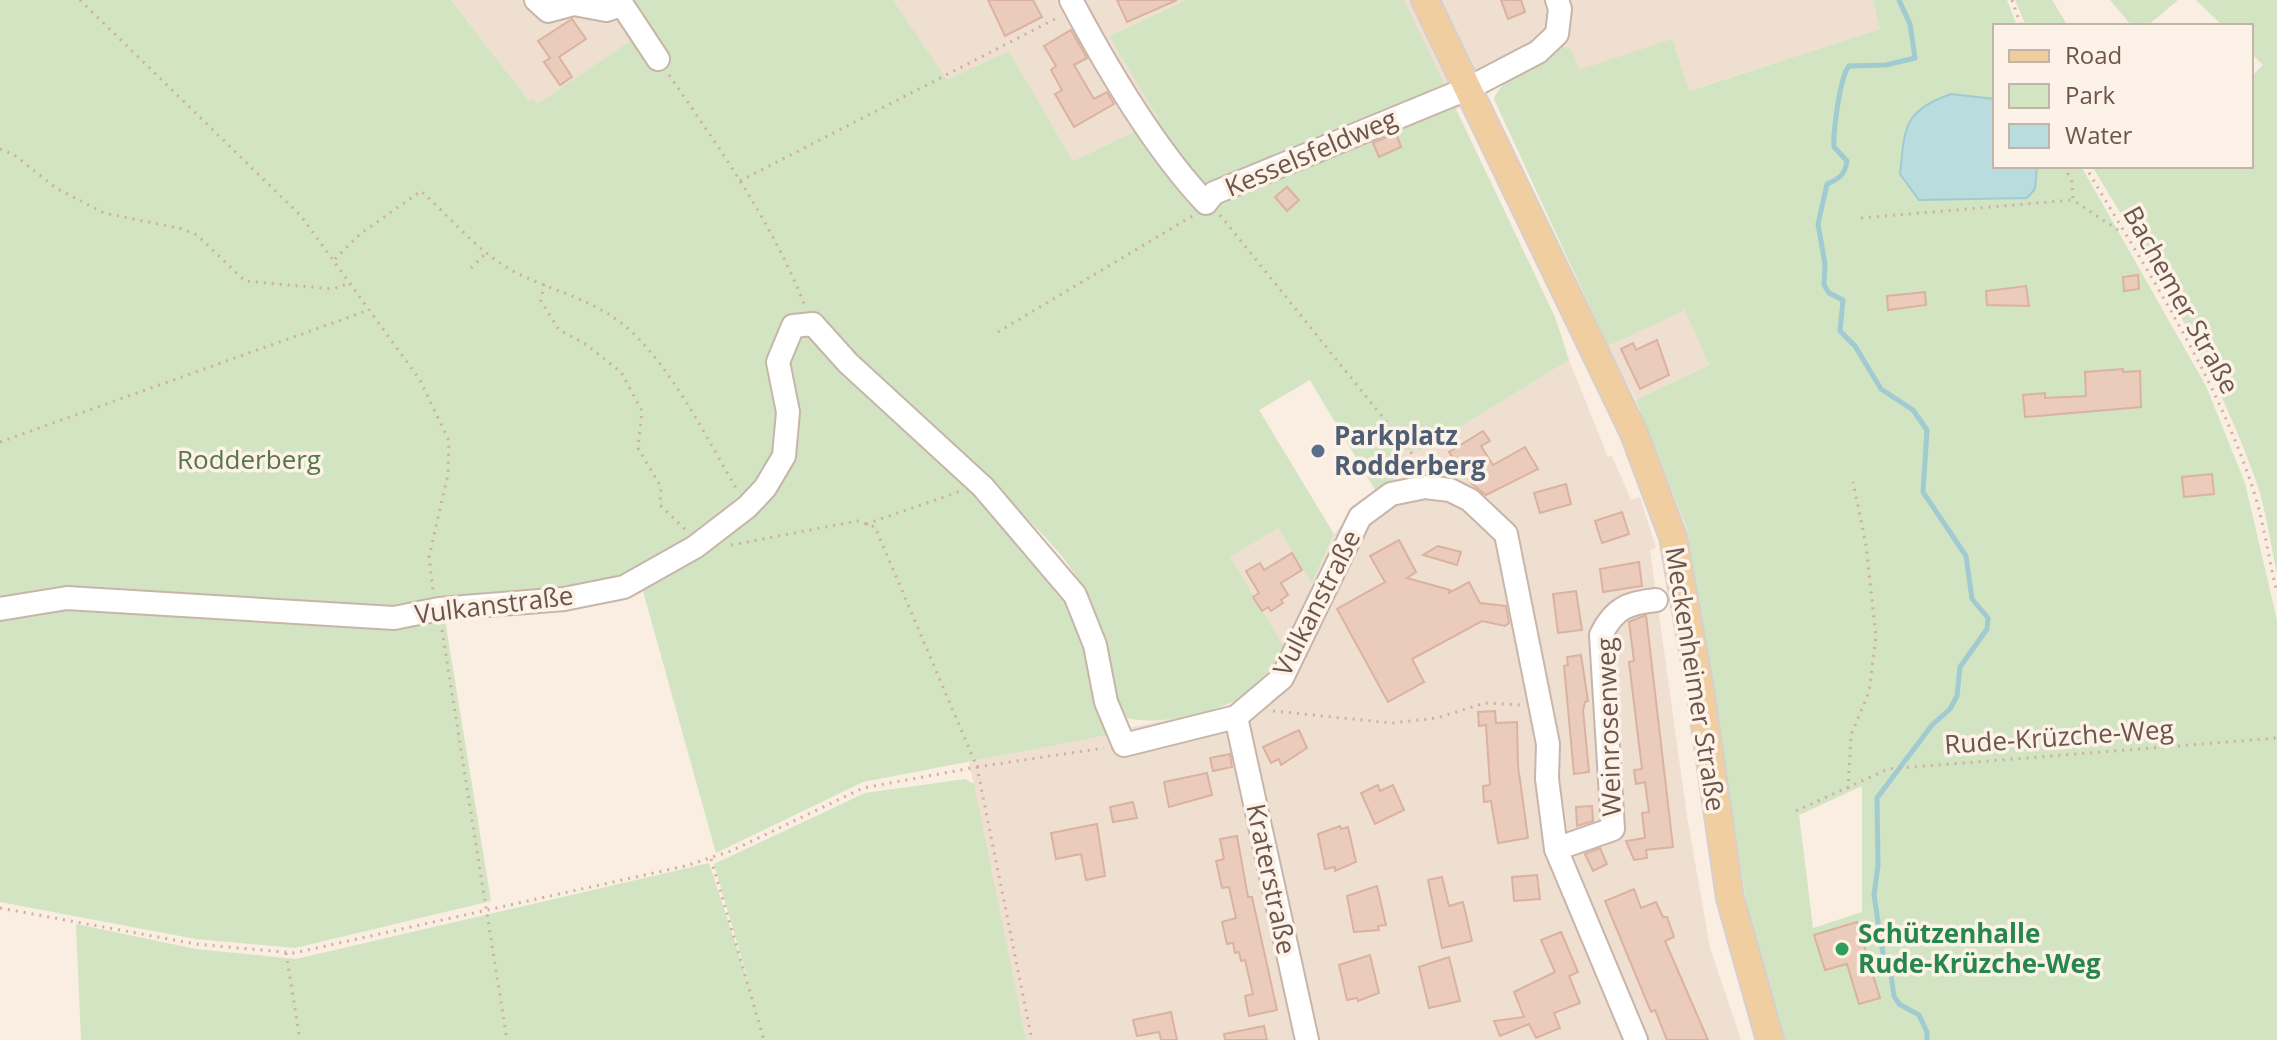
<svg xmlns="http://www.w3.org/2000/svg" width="2277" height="1040" font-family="'Open Sans',sans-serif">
  <rect width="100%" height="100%" fill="#f9eee1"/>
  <g fill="#efdfd1">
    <path d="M451,0H630L648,29L533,107Z"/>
    <path d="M893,0H1186L1109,36L1160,120L1073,161L1009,51L947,81Z"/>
    <path d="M1403,0H1873L1880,29L1688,91L1579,70L1557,46L1456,110Z"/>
    <path d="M1685,309L1709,365L1636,400L1608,346Z"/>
    <path d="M1569,360L1608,457L1612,456L1631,500L1640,497L1656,548L1650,550L1687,816L1710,948L1741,1040H1026L969,762L1231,706L1284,647L1229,557L1278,528L1313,582L1334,534L1361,501L1393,484L1405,450H1422Z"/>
  </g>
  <g fill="#d2e4c2" fill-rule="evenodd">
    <path d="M0,0H451L529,101L533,99L537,104L648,29L630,0H893L947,80L1009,51L1073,161L1159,120L1109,36L1186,0H1404L1555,317L1569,360L1422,450H1405L1393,484L1377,493L1310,380L1259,410L1334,534L1312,583L1278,528L1230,557L1284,647C1277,659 1271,676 1261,685C1234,709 1158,729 1124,717C1114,691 1112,665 1105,639C1083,566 1042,533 989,483L976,491L1069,597L1112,734L863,782L716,853L641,584L444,614L491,901L295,948L196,939L0,902Z"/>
    <path d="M1873,0H2007L2017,26H1995V166H2081L2206,386L2245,483L2277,620V1040H1785L1752,938L1687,529L1636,400L1709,365L1685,310L1608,346L1494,99C1499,82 1551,38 1568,48C1575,52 1576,63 1579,70L1672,39L1689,91L1880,29ZM1862,786V912L1813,928L1799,815Z"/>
    <path d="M2015,0H2052L2068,26H2026Z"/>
    <path d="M2110,0H2178L2147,26H2132Z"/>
    <path d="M2196,0H2277V573C2270,542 2266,508 2255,478C2215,366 2153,267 2092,166H2251V77L2263,65L2251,53V26H2223Z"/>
    <path d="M965,779L974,784L1026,1040H81L76,924L196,949L296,959L709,863L751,991L714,864L865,793Z"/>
  </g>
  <path fill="#b9dcdf" stroke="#a0cbd0" stroke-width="2" d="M1951,94L1995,99V166H2037L2035,189L2027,198L1919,200L1900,174C1905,127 1903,111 1951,94Z"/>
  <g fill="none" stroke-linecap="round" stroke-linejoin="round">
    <path stroke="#a0cbd0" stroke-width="5" d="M1899,0L1910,24L1915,58L1886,65L1849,66C1840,76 1833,132 1834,147L1847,161C1845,175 1839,179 1827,184L1818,224L1825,264L1824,285L1829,293L1843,300L1840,331L1855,346L1881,389L1913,410L1927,430L1923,492L1966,556L1972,599L1988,618L1987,629L1960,667L1957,696L1950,709L1932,725L1877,798L1878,866L1874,895L1883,954L1891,975L1894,996L1899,1004L1919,1015L1927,1032V1040"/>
  </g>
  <g fill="#ebccbc" stroke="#dbb29f" stroke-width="2">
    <path d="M988,0H1033L1042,17L1005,36Z"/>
    <path d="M1117,0H1177L1127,22Z"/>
    <path d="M1501,0H1521L1525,12L1508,19Z"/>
    <path d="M572,19L586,39L559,57L572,77L560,85L544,62L550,58L538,41Z"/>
    <path d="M1071,30L1087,58L1074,65L1094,99L1107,92L1114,104L1074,127L1055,94L1062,90L1051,70L1056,66L1044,46Z"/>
    <path d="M1396,133L1401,147L1379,157L1373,143Z"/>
    <path d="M1287,187L1299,200L1287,211L1275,197Z"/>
    <path d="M2138,275L2139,289L2124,291L2123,277Z"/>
    <path d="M2026,286L2029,306L1987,305L1986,291Z"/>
    <path d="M1925,292L1926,305L1888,310L1887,296Z"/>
    <path d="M1657,340L1669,375L1640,389L1621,349L1633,343L1636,350Z"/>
    <path d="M2123,369V372L2140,371L2141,407L2025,417L2023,395L2045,393V398L2086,396L2085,372Z"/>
    <path d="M1483,431L1490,441L1481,446L1493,465L1525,447L1538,469L1486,495L1472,484L1449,452Z"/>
    <path d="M2212,474L2214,494L2184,497L2182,477Z"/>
    <path d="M1566,484L1571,504L1540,513L1534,493Z"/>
    <path d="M1622,512L1629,534L1602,543L1595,521Z"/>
    <path d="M1399,540L1416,572L1407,578L1450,590L1449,593L1469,582L1480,603L1506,606L1509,623L1505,626L1482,621L1412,659L1424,682L1388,702L1337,609L1385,582L1370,556Z"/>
    <path d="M1438,546L1461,552L1457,565L1423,555Z"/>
    <path d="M1292,553L1302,570L1281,583L1288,595L1281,600L1283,603L1271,611L1268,607L1262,611L1253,597L1259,593L1246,571L1260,563L1264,570Z"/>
    <path d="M1639,562L1642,586L1603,592L1600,569Z"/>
    <path d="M1576,591L1582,630L1558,633L1553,594Z"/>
    <path d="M1646,615L1673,847L1646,850L1647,858L1634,860L1626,841L1645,838L1642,813L1649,812L1645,782L1636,784L1634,770L1642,769L1629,662L1634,661L1629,622Z"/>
    <path d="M1581,655L1588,701L1585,702L1583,710L1589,772L1574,774L1564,666L1568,665L1567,657Z"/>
    <path d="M1495,711L1496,723L1517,722L1518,766L1528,838L1498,843L1491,801L1484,802L1483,786L1490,785L1486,725L1479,726L1478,712Z"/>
    <path d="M1299,730L1307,748L1281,765L1279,759L1271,763L1263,747Z"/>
    <path d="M1230,754L1232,767L1213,771L1210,758Z"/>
    <path d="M1207,773L1212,795L1169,807L1164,782Z"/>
    <path d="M1378,785L1380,791L1393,785L1404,810L1375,824L1361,793Z"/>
    <path d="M1133,802L1137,818L1113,822L1110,807Z"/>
    <path d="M1592,806L1593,821L1577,826L1576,807Z"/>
    <path d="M1097,824L1105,876L1086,880L1081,854L1056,859L1051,833Z"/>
    <path d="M1340,826L1341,829L1348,827L1356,862L1335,871V867L1325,869L1318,834Z"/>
    <path d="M1237,836L1248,897H1252L1277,1010L1249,1016L1245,996L1253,994L1245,960L1241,961L1239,952L1235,953L1233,943L1227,944L1222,922L1236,918L1229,887L1222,888L1216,861L1224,859L1220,839Z"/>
    <path d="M1600,848L1607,864L1593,871L1585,854Z"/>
    <path d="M1537,875L1540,899L1514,901L1512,877Z"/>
    <path d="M1442,877L1449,906L1463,902L1472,941L1442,948L1428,880Z"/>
    <path d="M1377,886L1386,925L1378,926L1379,930L1354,932L1347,896Z"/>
    <path d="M1634,889L1641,908L1656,902L1663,917H1667L1674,937L1665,941L1708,1040H1667L1655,1010L1651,1012L1605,901Z"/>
    <path d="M1857,922L1880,998L1859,1004L1847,964L1825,970L1814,935Z"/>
    <path d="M1561,932L1578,972L1569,976L1580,1003L1554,1013L1560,1028L1536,1038L1529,1024L1500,1036L1494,1021L1524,1017L1514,992L1555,972L1541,940Z"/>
    <path d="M1370,955L1379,993L1358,1001L1357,998L1347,1000L1339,965Z"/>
    <path d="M1449,957L1460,1001L1429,1008L1419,967Z"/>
    <path d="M1171,1012L1177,1040H1161L1159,1032L1137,1036L1133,1020Z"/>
    <path d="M1264,1026L1267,1040H1225L1224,1034Z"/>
  </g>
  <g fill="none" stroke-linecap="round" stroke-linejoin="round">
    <defs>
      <g id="minor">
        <path d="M536,0L548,11L574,4L606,10L622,5"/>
        <path d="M619,0L658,59"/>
        <path d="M1071,0C1107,68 1153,147 1206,203L1214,193L1469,88L1538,52L1557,34L1560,9L1557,0"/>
        <path d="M0,609L67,598L394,618L439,609L564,599L624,587L695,547L747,507L765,488L784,456L788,412L778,362L793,326L813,324L848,363L983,487L1075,595L1095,645L1106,702L1124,745L1236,717L1282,678L1360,517L1391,494L1425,487L1450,490L1470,500L1506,534L1548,744L1547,779L1556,849L1636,1040"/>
        <path d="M1236,717L1307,1040"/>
        <path d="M1556,849L1613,829L1601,635C1614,608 1628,603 1656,600"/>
      </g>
      <path id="major" d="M1425,0L1633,431L1673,537L1700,690L1730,898L1770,1040"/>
    </defs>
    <use href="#minor" stroke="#c8b5aa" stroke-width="26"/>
    <use href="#major" stroke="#d6cfcd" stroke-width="30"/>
    <g stroke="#cfafa0" stroke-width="3" stroke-dasharray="2 6" stroke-linecap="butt">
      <path d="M80,0L301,216L420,380L449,441L448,474L429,557L433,591"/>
      <path d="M2012,0L2021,26"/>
      <path d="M669,75C720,149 772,222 805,306"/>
      <path d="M0,149L13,154L56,188L104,213L183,229L197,235L245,281L333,289L349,283"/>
      <path d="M2064,166L2072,182L2073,200L2121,232"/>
      <path d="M2085,166C2145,268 2211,367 2250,480C2263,516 2268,556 2277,593"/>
      <path d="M740,181L1057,18"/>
      <path d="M1220,215L1418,461L1420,469"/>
      <path d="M1861,218L2073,200"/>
      <path d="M335,259L360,234L421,191C450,217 478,252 513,271C555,293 601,300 636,336C678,379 706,437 736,488"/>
      <path d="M471,268L487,252"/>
      <path d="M544,284L541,301L559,330L584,343L621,372L642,411L638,448L661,487L660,505L687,531"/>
      <path d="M998,332L1194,215"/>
      <path d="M0,442L369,310"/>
      <path d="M866,524L961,491"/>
      <path d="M731,545L857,521L875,527L977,767L1104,748"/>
      <path d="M442,630L507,1040"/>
      <path d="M1273,711L1392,723L1437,718L1485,703L1522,705"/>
      <path d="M1848,789L1851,735L1869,692L1876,636L1866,545L1853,482"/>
      <path d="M1796,811L1888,769L2277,738"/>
      <path d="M711,859L764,1040"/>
      <path d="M0,908L196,944L294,953L685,866L731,851L863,788L977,767L1032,1040"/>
      <path d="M286,953L300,1040"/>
    </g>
    <use href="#minor" stroke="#fff" stroke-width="22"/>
    <use href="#major" stroke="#f1cea0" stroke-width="26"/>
  </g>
  <circle fill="#5c6f8a" stroke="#fcf2e7" stroke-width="3" cx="1318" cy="451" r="8"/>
  <circle fill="#2e9e5b" stroke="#fcf2e7" stroke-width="3" cx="1842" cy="949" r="8"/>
  <g text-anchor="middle" stroke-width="7" stroke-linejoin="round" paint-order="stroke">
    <g font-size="26" fill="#6d554b" stroke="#fcf2e7">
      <text transform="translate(1311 153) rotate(-23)" y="9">Kesselsfeldweg</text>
      <text transform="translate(2181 300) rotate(61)" y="9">Bachemer Straße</text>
      <text transform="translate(1317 603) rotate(-63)" y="9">Vulkanstraße</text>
      <text transform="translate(494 605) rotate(-7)" y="9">Vulkanstraße</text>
      <text transform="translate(1695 679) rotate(81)" y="9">Meckenheimer Straße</text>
      <text transform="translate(1609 727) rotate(-92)" y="9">Weinrosenweg</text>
      <text transform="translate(2059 737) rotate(-4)" y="9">Rude-Krüzche-Weg</text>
      <text transform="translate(1271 879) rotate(78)" y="9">Kraterstraße</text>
    </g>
    <g font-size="26" font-weight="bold" fill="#4e5e75" stroke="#fcf2e7" text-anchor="start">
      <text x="1334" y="445">Parkplatz<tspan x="1334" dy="30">Rodderberg</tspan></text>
    </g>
    <g font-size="26" fill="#587748" stroke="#fcf2e7">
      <text x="249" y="469">Rodderberg</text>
    </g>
    <g font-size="26" font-weight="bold" fill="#27864d" stroke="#fcf2e7" text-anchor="start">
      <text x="1858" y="943">Schützenhalle<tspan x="1858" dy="30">Rude-Krüzche-Weg</tspan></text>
    </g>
  </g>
  <rect x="1993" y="24" width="260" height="144" fill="#fcf2e7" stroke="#c3b3a9" stroke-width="2"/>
  <rect x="2009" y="50" width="40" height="12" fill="#f1cea0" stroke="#c3b3a9" stroke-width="2"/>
  <text x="2065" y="64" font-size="24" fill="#6d554b">Road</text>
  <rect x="2009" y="84" width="40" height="24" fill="#d2e4c2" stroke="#c3b3a9" stroke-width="2"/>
  <text x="2065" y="104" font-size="24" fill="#6d554b">Park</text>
  <rect x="2009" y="124" width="40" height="24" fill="#b9dcdf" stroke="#c3b3a9" stroke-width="2"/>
  <text x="2065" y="144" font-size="24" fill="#6d554b">Water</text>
</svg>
